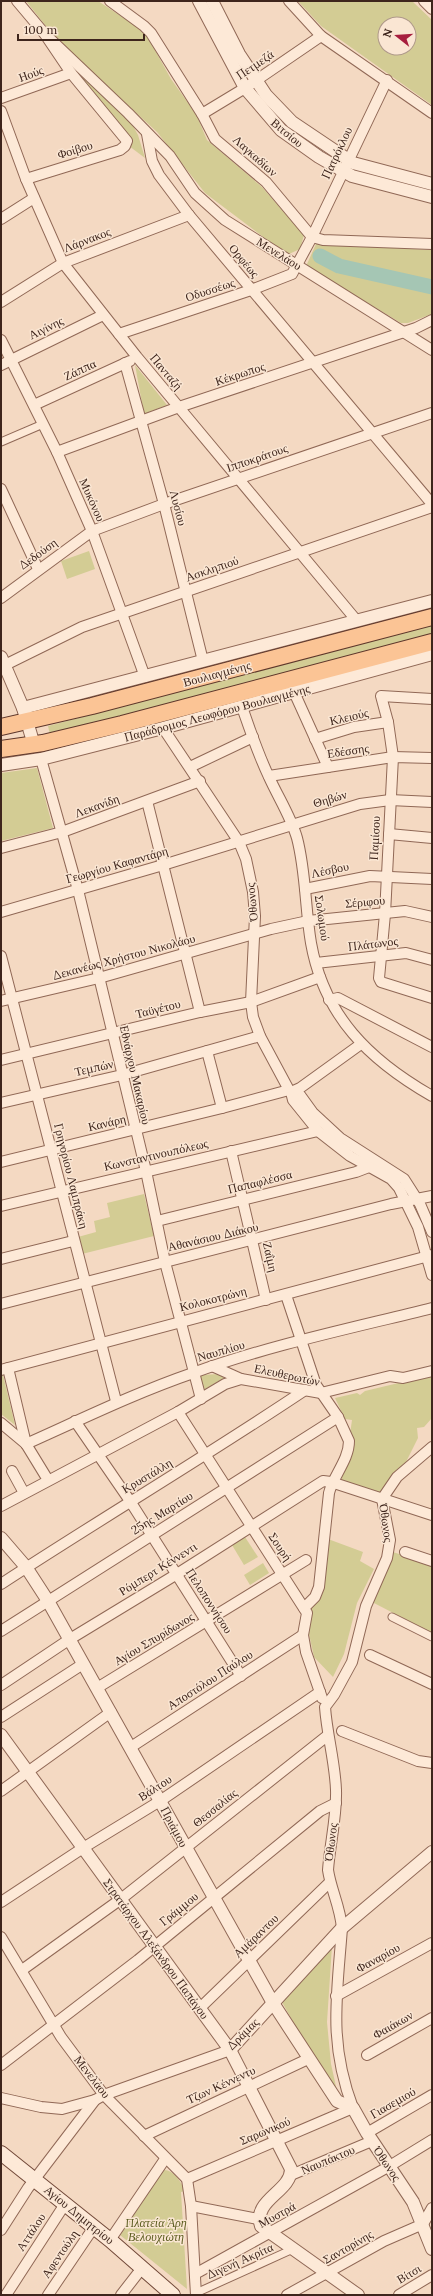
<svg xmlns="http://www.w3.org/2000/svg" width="433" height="2296" font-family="Lora,serif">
  <rect width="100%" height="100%" fill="#f4d9c2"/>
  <g fill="#d3cc94" fill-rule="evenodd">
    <path d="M26,1H98L139,28L146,34L171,79L196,114L207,140L262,187L304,235L300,249L289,254L275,246L205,193L157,132L88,69L49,30Z"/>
    <path d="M298,1H412L432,20V105L321,26ZM385,24H409V48H385Z"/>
    <path d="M68,62L132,124L138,135L145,158L129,146Z"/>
    <path d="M316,244L432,250V314L408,323H401L308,267L307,264Z"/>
    <path d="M135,365L167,405L144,414Z"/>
    <path d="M89,551L95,569L67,579L61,561Z"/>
    <path d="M432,625V635L50,735L48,726Z"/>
    <path d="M37,768L53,828L1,841V773Z"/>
    <path d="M144,1194L154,1236L82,1254L78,1237L96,1232L94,1221L110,1217L107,1203Z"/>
    <path d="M1,1374L3,1375L15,1425L1,1414Z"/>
    <path d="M220,1374L224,1378L205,1389L203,1388L200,1375Z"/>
    <path d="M432,1375V1418L424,1427L417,1428L418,1438L402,1470L379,1494L344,1482L342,1480V1473L355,1442L350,1434L352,1420L345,1419L335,1398L357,1393L360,1395L365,1391Z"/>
    <path d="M245,1537L258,1557L244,1565L232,1545Z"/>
    <path d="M328,1539L363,1552L360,1561L374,1569L357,1603L344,1654L333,1677L314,1657L309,1634L311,1618L310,1606Z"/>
    <path d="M393,1552L432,1565V1633L372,1602Z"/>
    <path d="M263,1563L269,1573L250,1585L244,1575Z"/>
    <path d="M332,1946L327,2022L331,2064L337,2091L302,2038L282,2002Z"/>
    <path d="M163,2170C173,2169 181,2181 185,2191L181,2192L187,2289L120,2235Z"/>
  </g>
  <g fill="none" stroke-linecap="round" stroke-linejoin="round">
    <path stroke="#a5c6b4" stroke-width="15" d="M320,256L339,266L432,287"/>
    <defs>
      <g id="pedestrian">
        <path d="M1,442L43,424"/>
        <path d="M392,1617L432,1637"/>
        <path d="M196,2293L293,2249"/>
      </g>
      <g id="minor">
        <path d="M17,1L44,33L71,73L127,141L125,146L120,150L26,179"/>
        <path d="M110,1L144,26L151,33L202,114L215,139L266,182L312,237L323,240L432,244"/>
        <path d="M289,1L321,36L432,113"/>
        <path d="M424,1L432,9"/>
        <path d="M44,33L128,113L170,156L195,193L225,220L432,350"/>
        <path d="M1,98L71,73"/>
        <path d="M1,111L26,179L63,263L137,357L357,621"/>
        <path d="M202,114L245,88L321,36"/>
        <path d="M147,134L152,161L159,175L189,215L432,504"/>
        <path d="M1,219L34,198"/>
        <path d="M1,302L63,263L189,215"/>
        <path d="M119,334L251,290L292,274L312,237L387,80"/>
        <path d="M1,340L57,452L92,531L145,677"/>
        <path d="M125,363L164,504L203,661"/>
        <path d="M1,365L103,315"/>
        <path d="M34,405L130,361"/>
        <path d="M57,452L179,407L416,328L432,320"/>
        <path d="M1,489L38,569"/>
        <path d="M1,598L92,531L164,504L432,413"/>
        <path d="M5,665L82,627L432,507"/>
        <path d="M294,692L328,767"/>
        <path d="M432,699L381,696L388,722L393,757L385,914L379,978L381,982L432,998"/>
        <path d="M242,707C250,730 258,754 269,777C278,797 291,817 297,838C306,872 305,908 311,943C324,1016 369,1060 432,1096"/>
        <path d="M163,728L239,842L246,859L253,892L255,916L251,1002L253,1017L260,1036L289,1090L300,1095L313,1113L340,1138L404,1179L420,1204L432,1232"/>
        <path d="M315,739L354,727L388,722"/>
        <path d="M41,759L78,890L146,1171L165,1262L201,1399"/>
        <path d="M190,767L253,737"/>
        <path d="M269,776L393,757L432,758"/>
        <path d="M147,801L200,1012"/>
        <path d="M389,834L432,838"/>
        <path d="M1,848L62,832L200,781"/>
        <path d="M305,889L370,876L432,879"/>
        <path d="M1,912L163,865L360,804L390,800L432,802"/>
        <path d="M1,956L116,1401"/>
        <path d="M316,963L406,953L432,960"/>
        <path d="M329,1000L338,998L432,1047"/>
        <path d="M1,1001L99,978L271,929L308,921L405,911L432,917"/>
        <path d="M207,1051L222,1108"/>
        <path d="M1,1060L200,1012L251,1002L320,977"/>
        <path d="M291,1092L293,1100L318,1131L350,1156L391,1179L399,1188L418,1227L432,1275"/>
        <path d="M291,1092L300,1088L361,1044"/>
        <path d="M1,1103L122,1075L260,1036"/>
        <path d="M231,1151L266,1300"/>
        <path d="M1,1162L222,1108L289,1090"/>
        <path d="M1,1206L318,1131"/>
        <path d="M157,1221L356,1172L369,1167"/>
        <path d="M1,1259L73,1241"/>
        <path d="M286,1295L316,1385L338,1417L349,1441C349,1460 333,1476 329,1493L319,1587L315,1597L304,1608"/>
        <path d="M1,1304L391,1204L432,1196"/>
        <path d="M212,1366L241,1379"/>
        <path d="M8,1368L26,1444"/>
        <path d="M1,1370L432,1255"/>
        <path d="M178,1412L307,1613L303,1635L306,1652L322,1698"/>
        <path d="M75,1421L130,1501L241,1676"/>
        <path d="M1,1423L26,1444L48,1480"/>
        <path d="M26,1444C82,1419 135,1393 193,1373C270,1345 352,1328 432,1308"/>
        <path d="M12,1471L24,1493"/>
        <path d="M1,1506L178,1412L225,1384L241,1379L321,1393L390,1376L403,1378L432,1371"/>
        <path d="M405,1552L432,1561"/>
        <path d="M1,1584C102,1518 205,1457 305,1390"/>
        <path d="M1,1631L338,1417"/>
        <path d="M370,1655L432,1684"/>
        <path d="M1,1685L70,1639L177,1574L323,1481L331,1482L432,1515"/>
        <path d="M97,1688L306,1560"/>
        <path d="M1,1717L83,1664"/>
        <path d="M342,1731L418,1761L432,1763"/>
        <path d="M131,1747L303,1635"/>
        <path d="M1,1791L111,1712"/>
        <path d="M1,1902L83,1848L160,1801L320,1692"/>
        <path d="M1,1937L61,2037L104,2095L187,2179L191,2206L196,2295"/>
        <path d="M22,1970L121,1899L327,1736"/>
        <path d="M336,1996L432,1943"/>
        <path d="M200,2008L330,1882"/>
        <path d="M367,2055L432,2018"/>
        <path d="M1,2065L138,1960L320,1811L336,1803"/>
        <path d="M1,2098L41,2107L62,2109L95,2100"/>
        <path d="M367,2133L432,2095"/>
        <path d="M144,2136L308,2059"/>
        <path d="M291,2175L372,2141"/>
        <path d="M187,2179L353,2108C328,2042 337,1996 342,1928C340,1906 331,1890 328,1870C330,1843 337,1816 336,1790C335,1762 327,1735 325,1707L334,1695L352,1662L366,1606L387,1558L390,1540L382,1499L397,1477L432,1447"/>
        <path d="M191,2206L258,2219"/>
        <path d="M1,2230L28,2188L95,2100L104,2095L230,2050"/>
        <path d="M110,2240L165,2159"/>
        <path d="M195,2274L388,2167L432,2140"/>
        <path d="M6,2295L65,2204"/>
        <path d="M48,2295L94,2227"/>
        <path d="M121,2295L142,2268"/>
        <path d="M287,2295L384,2241L423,2224L432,2208"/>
        <path d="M399,2295L432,2275"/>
      </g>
      <g id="tertiary">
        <path d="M199,1L245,88L281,130L319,157L352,176L432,197"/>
        <path d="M212,1L239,54L266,95L292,122L353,163L432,184"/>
        <path d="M1,657L23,708L34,745"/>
        <path d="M23,708L432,601"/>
        <path d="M1,765L41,759L163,728L432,654"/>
        <path d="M1,1538L26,1567L48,1601L273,2003L337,2101L353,2108L367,2133L413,2202L432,2249"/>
        <path d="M1,1735L230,2050L291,2169C291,2192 252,2200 261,2226L358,2295"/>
        <path d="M230,2050L342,1928L432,1852"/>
      </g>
      <path id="secondary" d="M1,2153L110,2240L173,2295"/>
      <g id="primary">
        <path d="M1,727L92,706L432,617"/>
        <path d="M1,749L43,743L122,724L432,642"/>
      </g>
    </defs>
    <use href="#pedestrian" stroke="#906856" stroke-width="9"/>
    <use href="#minor" stroke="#906856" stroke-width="12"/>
    <use href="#tertiary" stroke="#906856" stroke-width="14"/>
    <use href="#secondary" stroke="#724939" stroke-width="16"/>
    <use href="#primary" stroke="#5e372b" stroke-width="18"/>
    <use href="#pedestrian" stroke="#fde9d7" stroke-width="7"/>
    <use href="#minor" stroke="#fde9d7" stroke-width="10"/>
    <use href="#tertiary" stroke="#fde9d7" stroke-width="12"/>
    <use href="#secondary" stroke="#fde9d7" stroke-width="14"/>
    <use href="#primary" stroke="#fbc495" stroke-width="16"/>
  </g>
  <g text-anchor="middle" stroke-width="3" stroke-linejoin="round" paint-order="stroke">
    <g font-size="12" fill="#3e251c" stroke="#fae6d3">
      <text transform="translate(255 65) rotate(-34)" y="4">Πετμεζά</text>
      <text transform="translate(31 74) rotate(-20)" y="4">Ηούς</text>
      <text transform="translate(287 133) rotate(40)" y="4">Βιτσίου</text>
      <text transform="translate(75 150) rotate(-17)" y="4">Φοίβου</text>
      <text transform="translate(337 153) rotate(-65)" y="4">Πατρόκλου</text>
      <text transform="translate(255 156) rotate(42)" y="4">Λαγκαδίων</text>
      <text transform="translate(87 240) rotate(-21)" y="4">Λάρνακος</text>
      <text transform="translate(279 254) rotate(32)" y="4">Μενελάου</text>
      <text transform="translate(244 261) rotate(50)" y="4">Ορφέως</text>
      <text transform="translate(210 290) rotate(-18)" y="4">Οδυσσέως</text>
      <text transform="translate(46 328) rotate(-26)" y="4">Αιγίνης</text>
      <text transform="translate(80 370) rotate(-25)" y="4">Ζάππα</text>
      <text transform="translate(166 372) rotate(50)" y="4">Πανταζή</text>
      <text transform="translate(240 374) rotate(-18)" y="4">Κέκρωπος</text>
      <text transform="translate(257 458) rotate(-19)" y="4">Ιπποκράτους</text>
      <text transform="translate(92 500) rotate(66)" y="4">Μυκόνου</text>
      <text transform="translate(178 508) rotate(75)" y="4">Λυσίου</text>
      <text transform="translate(38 554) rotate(-36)" y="4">Δεδούση</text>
      <text transform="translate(212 569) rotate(-19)" y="4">Ασκληπιού</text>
      <text transform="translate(217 674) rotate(-15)" y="4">Βουλιαγμένης</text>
      <text transform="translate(217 713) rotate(-15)" y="4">Παράδρομος Λεωφόρου Βουλιαγμένης</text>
      <text transform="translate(349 717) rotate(-13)" y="4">Κλειούς</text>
      <text transform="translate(348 751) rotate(-8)" y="4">Εδέσσης</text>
      <text transform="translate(330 799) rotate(-16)" y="4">Θηβών</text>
      <text transform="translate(97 806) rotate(-20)" y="4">Λεκανίδη</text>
      <text transform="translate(375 838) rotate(-87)" y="4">Παμίσου</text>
      <text transform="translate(117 865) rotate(-16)" y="4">Γεωργίου Καφαντάρη</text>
      <text transform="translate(330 870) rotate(-12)" y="4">Λέσβου</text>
      <text transform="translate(252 902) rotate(-95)" y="4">Όθωνος</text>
      <text transform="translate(365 902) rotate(-5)" y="4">Σέριφου</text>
      <text transform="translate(322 918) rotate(82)" y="4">Σολωμού</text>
      <text transform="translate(373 944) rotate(-7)" y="4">Πλάτωνος</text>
      <text transform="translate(124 957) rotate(-15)" y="4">Δεκανέως Χρήστου Νικολάου</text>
      <text transform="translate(158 1009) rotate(-14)" y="4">Ταϋγέτου</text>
      <text transform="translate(94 1068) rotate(-13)" y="4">Τεμπών</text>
      <text transform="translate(135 1075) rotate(77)" y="4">Εθνάρχου Μακαρίου</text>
      <text transform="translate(107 1123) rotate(-13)" y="4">Κανάρη</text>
      <text transform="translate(156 1155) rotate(-13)" y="4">Κωνσταντινουπόλεως</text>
      <text transform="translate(71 1176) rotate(76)" y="4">Γρηγορίου Λαμπράκη</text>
      <text transform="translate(260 1182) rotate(-14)" y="4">Παπαφλέσσα</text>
      <text transform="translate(213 1237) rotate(-13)" y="4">Αθανάσιου Διάκου</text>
      <text transform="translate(270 1257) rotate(77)" y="4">Ζαΐμη</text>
      <text transform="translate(213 1299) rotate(-14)" y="4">Κολοκοτρώνη</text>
      <text transform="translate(221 1351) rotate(-16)" y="4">Ναυπλίου</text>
      <text transform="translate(287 1375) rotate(12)" y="4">Ελευθερωτών</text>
      <text transform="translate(147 1476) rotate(-31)" y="4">Κρυστάλλη</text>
      <text transform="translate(162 1513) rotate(-32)" y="4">25ης Μαρτίου</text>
      <text transform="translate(386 1523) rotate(82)" y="4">Όθωνος</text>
      <text transform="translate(280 1547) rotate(56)" y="4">Σουρή</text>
      <text transform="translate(158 1569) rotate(-32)" y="4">Ρόμπερτ Κέννεντι</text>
      <text transform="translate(209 1601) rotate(57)" y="4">Πελοποννήσου</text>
      <text transform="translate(154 1639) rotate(-31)" y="4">Αγίου Σπυρίδωνος</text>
      <text transform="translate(210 1680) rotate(-33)" y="4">Αποστόλου Παύλου</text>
      <text transform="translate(155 1788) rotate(-33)" y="4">Βάλτου</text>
      <text transform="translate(215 1808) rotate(-39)" y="4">Θεσσαλίας</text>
      <text transform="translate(174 1827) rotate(62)" y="4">Πριάμου</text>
      <text transform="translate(331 1842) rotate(-83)" y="4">Όθωνος</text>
      <text transform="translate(179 1909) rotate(-39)" y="4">Γράμμου</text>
      <text transform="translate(256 1936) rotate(-44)" y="4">Αμάραντου</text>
      <text transform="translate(156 1949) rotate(54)" y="4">Στρατάρχου Αλεξάνδρου Παπάγου</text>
      <text transform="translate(378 1958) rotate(-29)" y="4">Φαναρίου</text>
      <text transform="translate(393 2025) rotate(-30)" y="4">Φαιάκων</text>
      <text transform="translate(243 2034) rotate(-45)" y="4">Δράμας</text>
      <text transform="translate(92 2077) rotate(52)" y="4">Μενελάου</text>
      <text transform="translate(221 2085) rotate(-25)" y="4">Τζων Κέννεντυ</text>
      <text transform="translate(393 2103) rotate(-30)" y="4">Γιασεμιού</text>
      <text transform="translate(265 2131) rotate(-23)" y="4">Σαρωνικού</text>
      <text transform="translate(328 2160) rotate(-23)" y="4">Ναυπάκτου</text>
      <text transform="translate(387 2164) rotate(56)" y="4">Όθωνος</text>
      <text transform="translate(79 2215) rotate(39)" y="4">Αγίου Δημητρίου</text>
      <text transform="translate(277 2215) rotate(-29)" y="4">Μυστρά</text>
      <text transform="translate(31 2232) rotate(-57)" y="4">Αττάλου</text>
      <text transform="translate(348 2247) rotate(-30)" y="4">Σαντορίνης</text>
      <text transform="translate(60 2254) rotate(-56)" y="4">Αφεντούλη</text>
      <text transform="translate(240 2261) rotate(-24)" y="4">Διγενή Ακρίτα</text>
      <text transform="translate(409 2274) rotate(-31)" y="4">Βίτσι</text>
    </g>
    <g font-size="12" font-style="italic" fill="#5c5d20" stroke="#fae6d3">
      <text x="156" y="2227">Πλατεία Άρη<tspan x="156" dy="14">Βελουχιώτη</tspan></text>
    </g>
  </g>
  <rect width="433" height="2296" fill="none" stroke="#3e251c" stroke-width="4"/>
  <g transform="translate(397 36) rotate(287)"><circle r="19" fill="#fae6d3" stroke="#af998a"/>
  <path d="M0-3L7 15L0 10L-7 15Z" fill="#a71e3e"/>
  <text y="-6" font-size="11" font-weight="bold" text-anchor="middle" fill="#3e251c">N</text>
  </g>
  <path d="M18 34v6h126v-6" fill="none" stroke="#3e251c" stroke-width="2"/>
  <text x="24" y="34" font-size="12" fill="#3e251c" stroke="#fae6d3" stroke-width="3" paint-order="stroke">100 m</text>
</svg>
